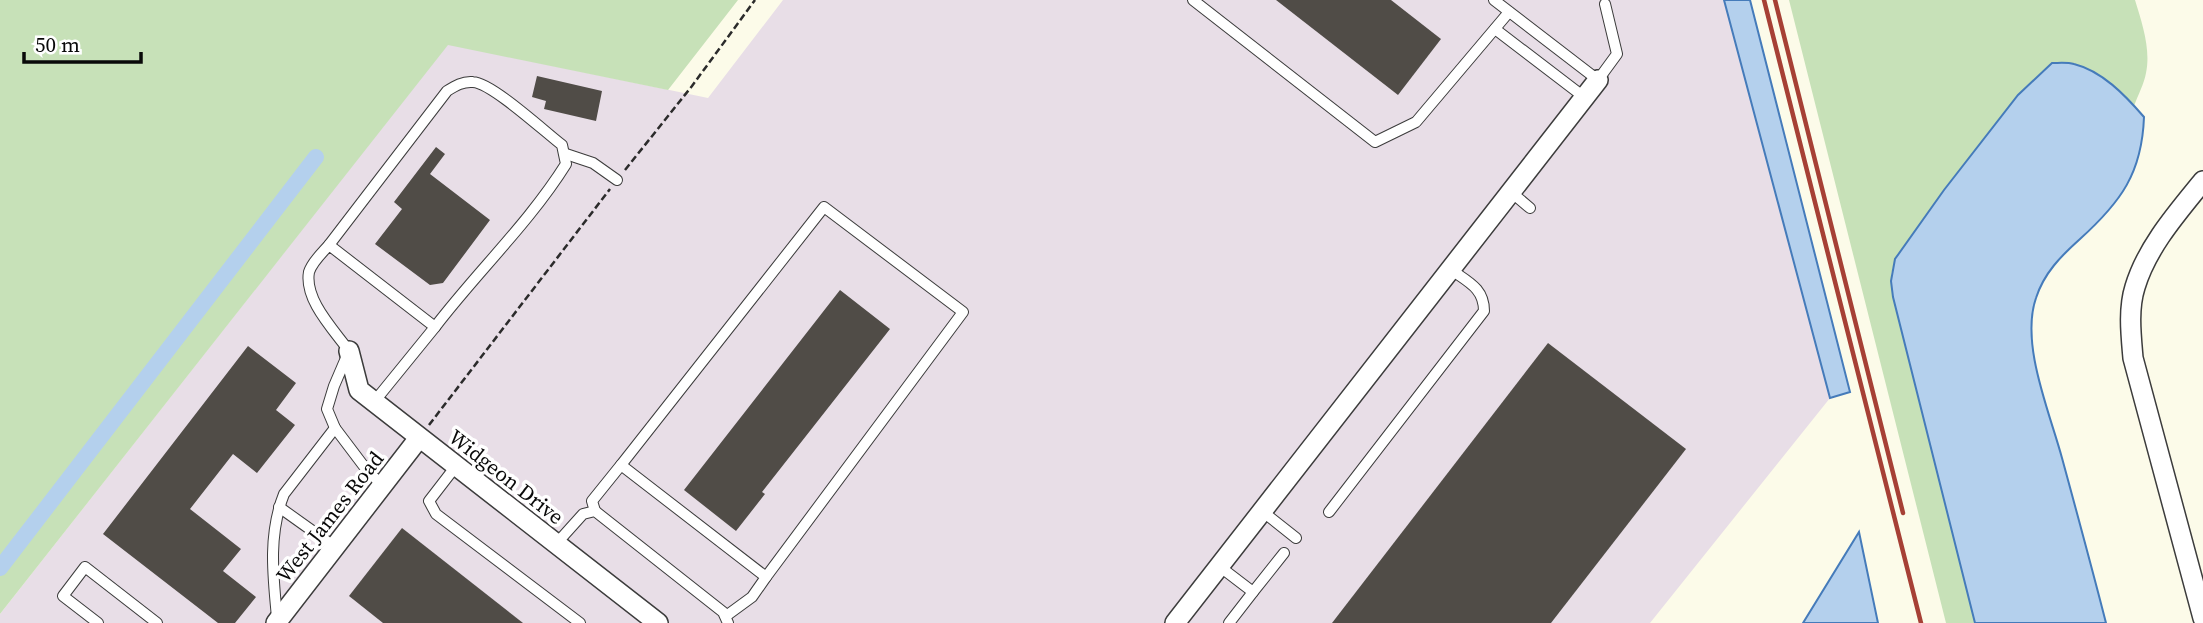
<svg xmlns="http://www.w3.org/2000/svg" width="2203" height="623" font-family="'Source Serif 4',serif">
  <rect width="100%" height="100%" fill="#fcfbe9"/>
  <path fill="#e8dee7" d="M783,0H1724L1830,398L1650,623H0V614L448,44L708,98Z"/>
  <g fill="#c7e1b8">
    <path d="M0,0H738L668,90L448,45L0,614Z"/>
    <path d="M1789,0H2135C2142,23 2151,49 2146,73C2144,84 2138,95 2134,106C2107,75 2090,73 2052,63L2018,95L1944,190L1895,259L1891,275L1975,623H1946Z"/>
  </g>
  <g fill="#b4d0ed" stroke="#457bba" stroke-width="2">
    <path d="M1724,0H1750L1850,392L1830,398Z"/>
    <path d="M2052,63C2059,63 2067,62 2074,64C2102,71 2125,95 2144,117C2142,173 2121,202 2080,239C2061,256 2044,273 2036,298C2020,344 2050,413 2062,458C2077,513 2092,568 2106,623H1975L1893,297L1891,281L1895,259L1944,190L2018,95Z"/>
    <path d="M1859,532L1878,623H1803Z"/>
  </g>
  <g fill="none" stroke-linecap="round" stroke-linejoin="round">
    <path stroke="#b4d0ed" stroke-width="16" d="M0,568L316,157"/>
  </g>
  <g fill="#504c47">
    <path d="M1276,0H1391L1441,39L1398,95Z"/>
    <path d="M537,76L602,91L596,121L544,109L546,101L532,97Z"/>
    <path d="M436,147L445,154L430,174L490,220L443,283L430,285L375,244L402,209L394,202Z"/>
    <path d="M840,290L890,329L762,492L765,494L736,531L684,490Z"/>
    <path d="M1548,343L1686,449L1551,623H1332Z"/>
    <path d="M248,346L296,383L276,410L295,425L257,473L233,454L190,509L241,549L223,571L256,597L235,623H218L103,534Z"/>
    <path d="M402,528L523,623H383L349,596Z"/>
  </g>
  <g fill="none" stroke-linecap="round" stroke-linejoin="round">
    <defs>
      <g id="service">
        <path d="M1193,0L1375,142L1416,122L1509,12"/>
        <path d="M1494,0L1598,80L1617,54L1605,4"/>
        <path d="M1495,29L1584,97"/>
        <path d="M566,154L593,163L617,180"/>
        <path d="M1511,192L1530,208"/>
        <path d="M329,245L447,91C455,86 463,81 473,82C492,83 545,132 562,145L566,164C529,223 477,272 435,327"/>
        <path d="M335,428L327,409L334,386L349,351C334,330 304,300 309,272C312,262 322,253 329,245L435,327L374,402"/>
        <path d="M621,465L824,207L963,312L766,577"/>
        <path d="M456,466L429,501L436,514L580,623"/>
        <path d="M279,507L335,547"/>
        <path d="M595,511L592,501L621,465L766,577L752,597L726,616"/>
        <path d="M1262,511L1296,538"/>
        <path d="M1329,512L1484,311C1484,288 1468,282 1450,269"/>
        <path d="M556,544L583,514L595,511L723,612L728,623"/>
        <path d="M1219,566L1253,592L1229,623"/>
        <path d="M1253,592L1284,553"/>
        <path d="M277,617C273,576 268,534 284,494L335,428L369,473L383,485"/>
        <path d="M98,623L63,596L85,567L157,623"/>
      </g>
      <g id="minor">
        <path d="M2203,181C2177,213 2147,247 2135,287C2128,309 2131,335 2133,358L2203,618"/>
        <path d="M349,351L359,390L658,623"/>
        <path d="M276,623L419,438"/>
        <path d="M1175,623L1598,80"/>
      </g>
    </defs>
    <use href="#service" stroke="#3c3c3c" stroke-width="12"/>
    <use href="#minor" stroke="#3c3c3c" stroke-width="22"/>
    <g stroke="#2b2b2b" stroke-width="2.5" stroke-dasharray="7 3.5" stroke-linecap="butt">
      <path d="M625,170L692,86L755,0"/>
      <path d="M429,425L610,189"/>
    </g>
    <use href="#service" stroke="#fff" stroke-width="10"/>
    <use href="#minor" stroke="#fff" stroke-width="19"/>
    <g stroke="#a64035" stroke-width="4.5">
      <path d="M1764,0L1921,623"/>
      <path d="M1775,0L1903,513"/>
    </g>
  </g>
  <g text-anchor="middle" stroke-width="7" stroke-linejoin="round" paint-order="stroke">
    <g font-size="21" fill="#090909" stroke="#fff">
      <text transform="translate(506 477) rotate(38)" y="7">Widgeon Drive</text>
      <text transform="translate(330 517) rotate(-52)" y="7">West James Road</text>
    </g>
  </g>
  <path d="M24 52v10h117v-10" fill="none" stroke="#090909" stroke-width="3.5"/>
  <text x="35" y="52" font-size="21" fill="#090909" stroke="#ffffff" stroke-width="5" paint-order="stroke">50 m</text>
</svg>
